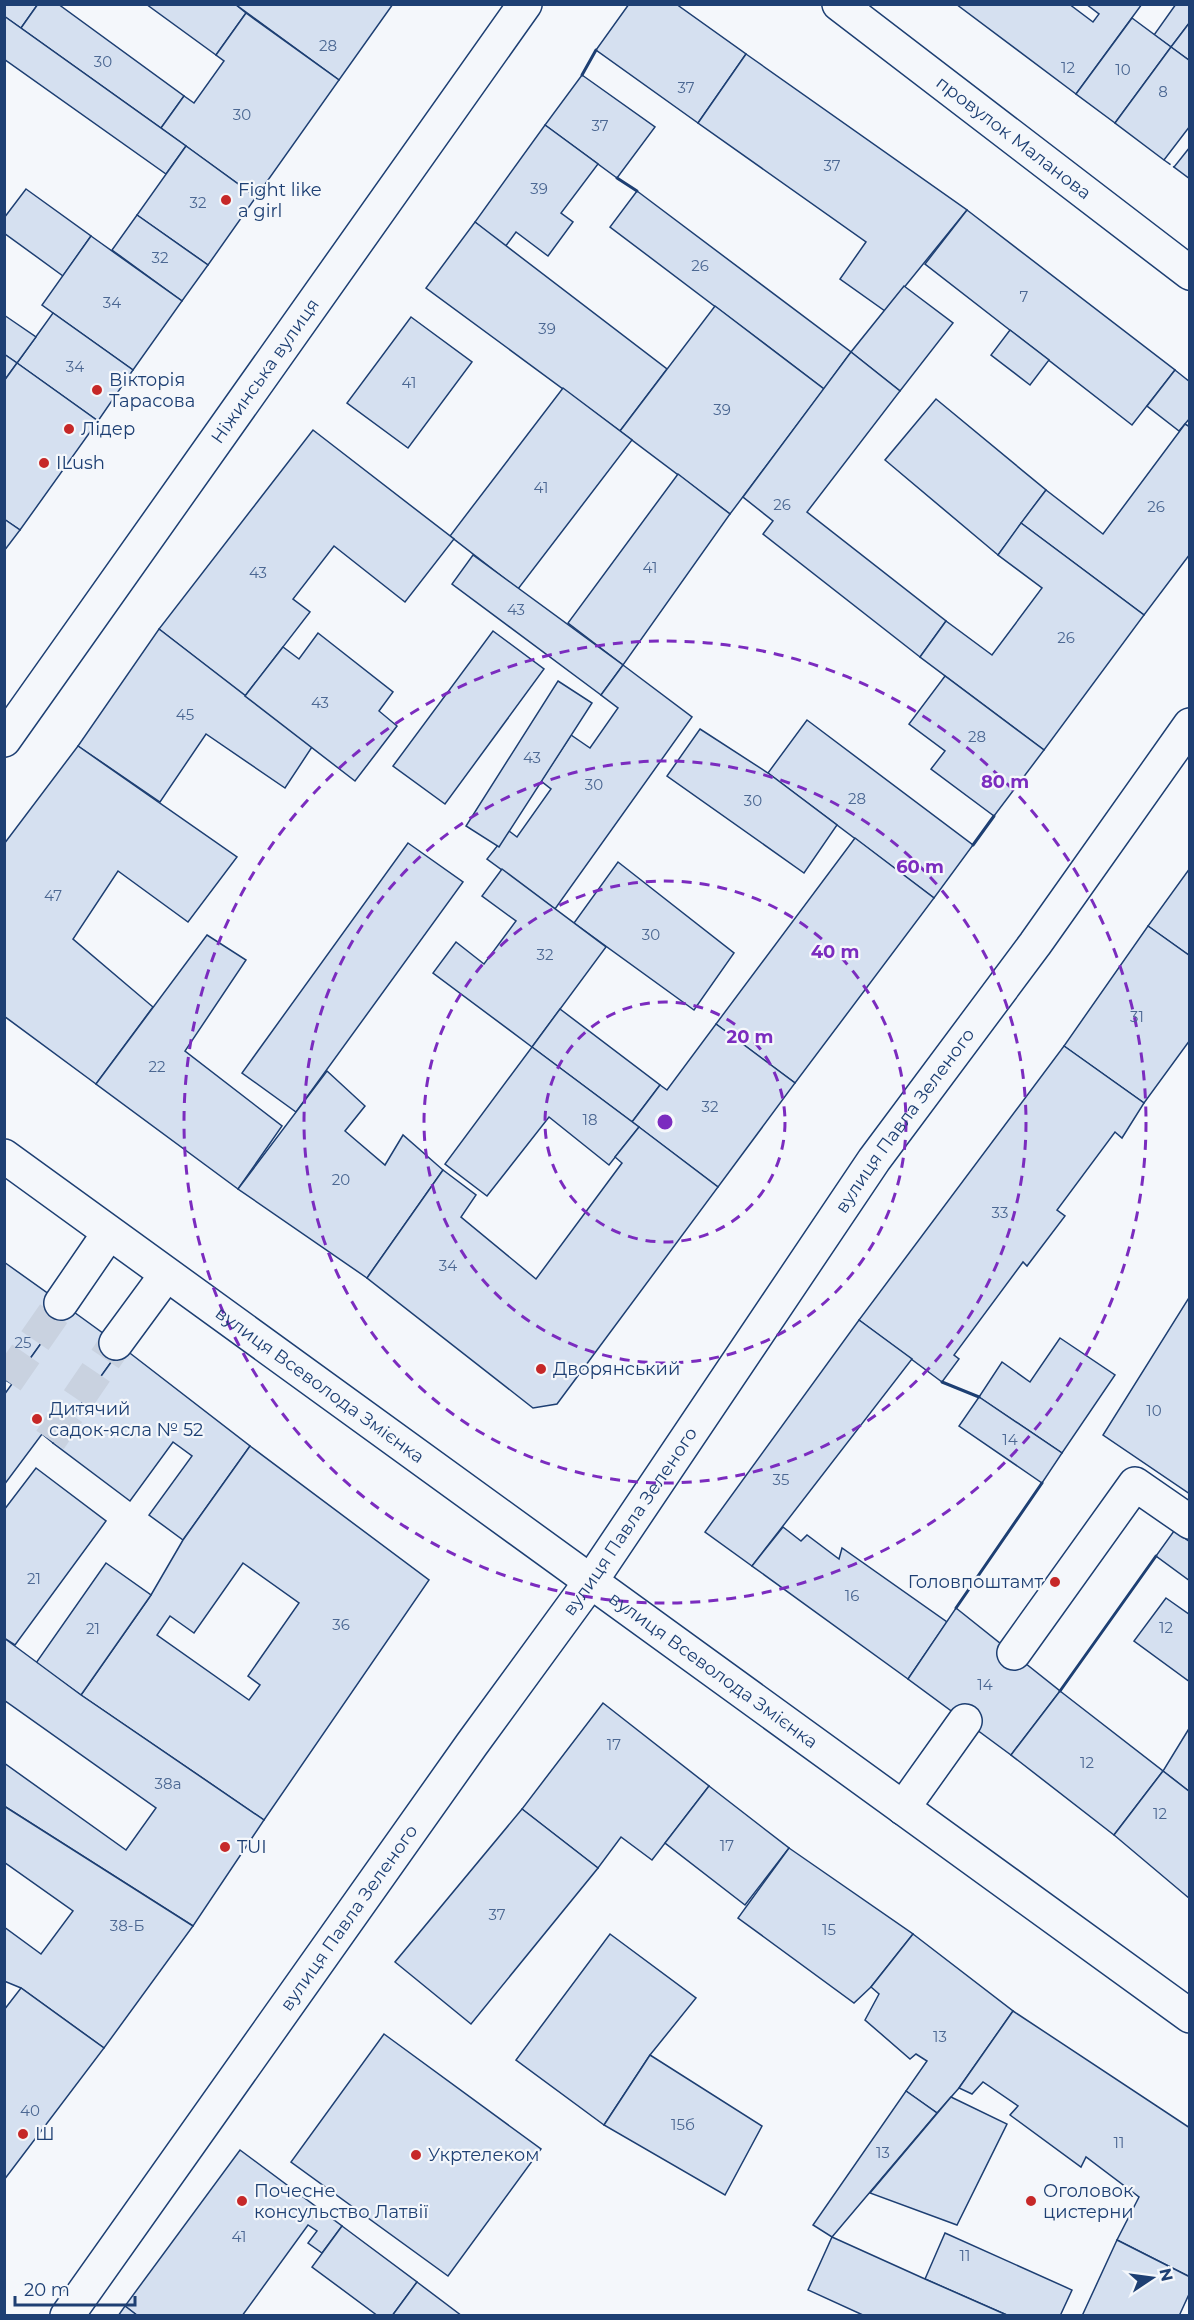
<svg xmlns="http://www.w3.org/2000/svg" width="1194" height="2320" font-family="Montserrat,sans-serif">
  <rect width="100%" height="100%" fill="#f4f7fb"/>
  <g fill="#d5e0f0" stroke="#1d3f73" stroke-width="1.5" fill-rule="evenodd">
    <path d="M4,4H38L21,28L4,16Z"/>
    <path d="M38,4H58L184,96L161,128L21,28Z"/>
    <path d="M146,4H235L246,13L216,55Z"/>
    <path d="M235,4H393L339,80Z"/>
    <path d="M629,4H676L746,54L698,123L596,50Z"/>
    <path d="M956,4H1069L1093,22L1099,14L1086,4H1142L1076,94Z"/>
    <path d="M1176,4H1190V22L1171,47L1154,35Z"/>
    <path d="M246,13L339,80L256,197L161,128L184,96L194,103L224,61L216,55Z"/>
    <path d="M4,16L186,146L166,174L4,59Z"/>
    <path d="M1132,18L1171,47L1115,123L1076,94Z"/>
    <path d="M1190,22V61L1171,47Z"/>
    <path d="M1171,47L1190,61V126L1164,160L1115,123Z"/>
    <path d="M746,54L967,210L885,311L840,279L866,242L698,123Z"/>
    <path d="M582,75L655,127L617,178L545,125Z"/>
    <path d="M545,125L598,164L561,213L573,222L548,256L516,232L505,247L475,222Z"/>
    <path d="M186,146L256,197L208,265L137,215Z"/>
    <path d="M1190,147V179L1174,167Z"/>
    <path d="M26,189L91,236L63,276L4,233V218Z"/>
    <path d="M637,191L851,352L824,389L610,227Z"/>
    <path d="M967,210L1175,370L1132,425L925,264Z"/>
    <path d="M137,215L208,265L182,301L112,250Z"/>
    <path d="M475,222L667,369L620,431L426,288Z"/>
    <path d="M91,236L182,301L133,370L42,305Z"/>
    <path d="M904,286L953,323L900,391L851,352Z"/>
    <path d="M715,306L824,389L730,514L620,431Z"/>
    <path d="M53,313L133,370L98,421L17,363Z"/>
    <path d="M4,315L36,337L17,363L4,354Z"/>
    <path d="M411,317L472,362L408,448L347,403Z"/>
    <path d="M1010,330L1049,360L1030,385L991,355Z"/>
    <path d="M851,352L900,391L807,512L946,621L920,657L763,534L773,521L743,497Z"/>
    <path d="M4,354L17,363L4,381Z"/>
    <path d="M17,363L98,421L20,530L4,519V381Z"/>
    <path d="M1175,370L1190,382V418L1179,431L1147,406Z"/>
    <path d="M563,388L632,440L518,589L450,536Z"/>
    <path d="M936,399L1046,490L998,555L885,460Z"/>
    <path d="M1185,424L1190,427V554L1144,615L1021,523L1046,490L1103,534Z"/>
    <path d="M313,430L454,539L405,602L334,546L293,599L310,612L245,696L159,629Z"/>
    <path d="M678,474L730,514L623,665L568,623Z"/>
    <path d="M4,519L20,530L4,551Z"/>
    <path d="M1021,523L1144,615L1044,750L920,657L946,621L992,655L1042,588L998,555Z"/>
    <path d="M473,555L623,665L601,695L452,584Z"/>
    <path d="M159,629L312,747L285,788L206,734L160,802L78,746Z"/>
    <path d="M493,631L544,669L445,804L393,766Z"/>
    <path d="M318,633L393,692L379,711L397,726L355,781L245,696L283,647L299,659Z"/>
    <path d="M623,665L692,717L555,909L487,859L509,831L517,837L551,789L541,781L571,735L590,748L618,708L601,695Z"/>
    <path d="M945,676L1044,750L994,816L931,769L945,751L909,724Z"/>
    <path d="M558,681L592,703L499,847L466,826Z"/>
    <path d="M807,720L973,845L934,898L768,773Z"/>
    <path d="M700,729L768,773L837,825L804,873L667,776Z"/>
    <path d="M78,746L237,857L188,922L118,871L73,939L153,1007L96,1084L4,1016V844Z"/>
    <path d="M855,838L934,898L795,1083L716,1024Z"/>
    <path d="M408,843L463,882L296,1112L242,1073Z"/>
    <path d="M618,862L734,953L694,1010L574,923Z"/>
    <path d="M1190,868V956L1148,926Z"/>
    <path d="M502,869L606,947L532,1047L433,973L456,942L484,964L516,921L482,896Z"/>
    <path d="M1148,926L1190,956V1040L1144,1103L1064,1046Z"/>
    <path d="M207,935L246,960L185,1051L282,1126L238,1189L96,1084Z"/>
    <path d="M560,1009L660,1085L632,1122L532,1047Z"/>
    <path d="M716,1024L795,1083L718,1187L632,1122L660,1085L667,1090Z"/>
    <path d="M1064,1046L1144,1103L1122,1138L1115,1132L1057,1210L1065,1216L1027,1266L1023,1262L954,1355L959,1359L942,1382L859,1320Z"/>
    <path d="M532,1047L639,1127L609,1165L549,1117L487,1196L445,1164Z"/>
    <path d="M327,1071L365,1106L345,1131L385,1165L403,1135L443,1170L367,1278L238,1189Z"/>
    <path d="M639,1127L718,1187L557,1404L533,1408L367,1278L443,1170L476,1195L461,1217L536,1279L622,1163L615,1157Z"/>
    <path d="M4,1262L67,1307L12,1384L4,1379Z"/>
    <path d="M1190,1296V1494L1103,1435Z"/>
    <path d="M67,1307L122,1347L53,1443L42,1434L4,1485V1395Z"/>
    <path d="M859,1320L912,1359L752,1566L705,1532Z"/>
    <path d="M1060,1338L1115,1375L1062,1453L979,1397L1002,1362L1030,1382Z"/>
    <path d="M122,1347L250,1446L183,1540L149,1515L192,1456L173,1442L130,1501L53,1443Z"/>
    <path d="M979,1397L1062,1453L1042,1483L959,1426Z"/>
    <path d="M250,1446L429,1580L264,1820L81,1695L151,1595L183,1540ZM243,1563L299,1603L248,1676L260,1685L249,1700L157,1635L170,1616L194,1633Z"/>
    <path d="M36,1468L106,1521L15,1645L4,1638V1510Z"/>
    <path d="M783,1527L801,1541L807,1535L839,1559L842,1548L947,1622L908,1679L752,1566Z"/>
    <path d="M1174,1531L1190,1542V1581L1156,1556Z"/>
    <path d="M106,1563L151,1595L81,1695L36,1663Z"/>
    <path d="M1166,1598L1190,1615V1682L1134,1641Z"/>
    <path d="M956,1608L1060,1691L1011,1755L908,1679Z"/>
    <path d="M4,1638L81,1695L264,1820L193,1926L4,1806V1763L126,1850L156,1808L4,1700Z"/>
    <path d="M1060,1691L1163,1771L1114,1835L1011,1755Z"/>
    <path d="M603,1703L709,1786L652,1860L621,1837L598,1868L522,1809Z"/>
    <path d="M1190,1727V1792L1163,1771Z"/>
    <path d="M1163,1771L1190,1792V1899L1114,1835Z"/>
    <path d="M709,1786L789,1848L745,1905L665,1843Z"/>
    <path d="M4,1806L193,1926L104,2048L21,1988L4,1981V1927L41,1954L73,1911L4,1862Z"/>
    <path d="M522,1809L598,1868L471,2024L395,1962Z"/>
    <path d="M789,1848L913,1934L871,1987L854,2003L738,1918Z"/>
    <path d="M610,1934L696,1998L650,2055L604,2125L516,2060Z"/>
    <path d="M913,1934L1013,2011L959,2088L937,2113L906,2091L927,2061L916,2054L910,2059L865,2020L879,1994L871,1987Z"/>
    <path d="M21,1988L104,2048L4,2180V2010Z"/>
    <path d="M1013,2011L1190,2128V2277L1117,2240L1139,2197L1086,2157L1081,2167L1010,2115L1018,2106L983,2082L972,2094L959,2088Z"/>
    <path d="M384,2034L541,2149L448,2276L291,2162Z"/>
    <path d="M650,2055L762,2126L725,2195L604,2125Z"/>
    <path d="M906,2091L937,2113L832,2237L813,2225Z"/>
    <path d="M951,2097L1007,2124L957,2225L870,2193Z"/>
    <path d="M240,2150L342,2226L322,2253L308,2243L317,2231L308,2225L242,2316H138L125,2306Z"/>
    <path d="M342,2226L417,2282L392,2316H378L312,2267Z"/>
    <path d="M945,2233L1072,2290L1060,2316H1009L925,2279Z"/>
    <path d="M832,2237L925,2279L1009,2316H865L808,2290Z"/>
    <path d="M1117,2240L1190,2277V2292L1179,2316H1082Z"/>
    <path d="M417,2282L462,2316H392Z"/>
    <path d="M125,2306L138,2316H118Z"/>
  </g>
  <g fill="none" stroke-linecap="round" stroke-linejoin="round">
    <g stroke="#c9d2e0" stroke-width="33" stroke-dasharray="33 16" stroke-linecap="butt">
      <path d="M7,1381L61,1303"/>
      <path d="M50,1440L116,1343"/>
    </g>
    <defs>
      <g id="minor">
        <path id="s1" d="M839,4L1190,273"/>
        <path id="s2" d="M4,740L525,4"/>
        <path id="s3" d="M4,1156L1190,2016"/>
        <path d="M61,1303L109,1233"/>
        <path d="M116,1343L166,1275"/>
        <path d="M1014,1653L1135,1484L1190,1522"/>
        <path d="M903,1808L965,1721"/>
        <path id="s4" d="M67,2316L472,1744L591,1581L874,1160L1035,944L1190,725"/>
      </g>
    </defs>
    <use href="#minor" stroke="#1d3f73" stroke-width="36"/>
    <use href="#minor" stroke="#f4f7fb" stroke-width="33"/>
    <path stroke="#1d3f73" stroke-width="1.5" stroke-dasharray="8 3" stroke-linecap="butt" d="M1164,160L1174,167"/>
    <g stroke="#1d3f73" stroke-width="3">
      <path d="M582,75L596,50"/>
      <path d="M617,178L637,191"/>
      <path d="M973,845L994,816"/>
      <path d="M942,1382L979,1397"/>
      <path d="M956,1608L1042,1483"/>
      <path d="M1060,1691L1156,1556"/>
    </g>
  </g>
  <g fill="none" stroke="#7b2cbf" stroke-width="3" stroke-dasharray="10 8">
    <circle cx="665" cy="1122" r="120"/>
    <circle cx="665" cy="1122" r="241"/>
    <circle cx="665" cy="1122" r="361"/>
    <circle cx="665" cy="1122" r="481"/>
  </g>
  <g fill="#c62828" stroke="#f4f7fb" stroke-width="2">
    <circle cx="226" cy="200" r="6"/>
    <circle cx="97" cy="390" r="6"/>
    <circle cx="69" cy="429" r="6"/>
    <circle cx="44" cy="463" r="6"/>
    <circle cx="541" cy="1369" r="6"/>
    <circle cx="37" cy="1419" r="6"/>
    <circle cx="1055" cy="1582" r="6"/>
    <circle cx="225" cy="1847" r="6"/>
    <circle cx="23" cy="2134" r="6"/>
    <circle cx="416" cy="2155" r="6"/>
    <circle cx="242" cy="2201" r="6"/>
    <circle cx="1031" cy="2201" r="6"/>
  </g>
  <g text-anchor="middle" stroke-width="4.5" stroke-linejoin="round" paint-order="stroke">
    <g font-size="15" fill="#4b6792">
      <text x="328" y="51">28</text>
      <text x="103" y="67">30</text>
      <text x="1068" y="73">12</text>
      <text x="1123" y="75">10</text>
      <text x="686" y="93">37</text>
      <text x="1163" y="97">8</text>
      <text x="242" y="120">30</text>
      <text x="600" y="131">37</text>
      <text x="832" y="171">37</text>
      <text x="539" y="194">39</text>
      <text x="198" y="208">32</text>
      <text x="160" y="263">32</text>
      <text x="700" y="271">26</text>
      <text x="1024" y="302">7</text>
      <text x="112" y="308">34</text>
      <text x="547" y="334">39</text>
      <text x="75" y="372">34</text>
      <text x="409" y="388">41</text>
      <text x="722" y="415">39</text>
      <text x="541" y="493">41</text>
      <text x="782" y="510">26</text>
      <text x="1156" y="512">26</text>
      <text x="650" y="573">41</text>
      <text x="258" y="578">43</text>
      <text x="516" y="615">43</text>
      <text x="1066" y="643">26</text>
      <text x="320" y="708">43</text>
      <text x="185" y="720">45</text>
      <text x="977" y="742">28</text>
      <text x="532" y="763">43</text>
      <text x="594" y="790">30</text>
      <text x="857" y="804">28</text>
      <text x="753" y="806">30</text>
      <text x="53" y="901">47</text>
      <text x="651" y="940">30</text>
      <text x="545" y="960">32</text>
      <text x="1137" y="1022">31</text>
      <text x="157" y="1072">22</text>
      <text x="710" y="1112">32</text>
      <text x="590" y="1125">18</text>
      <text x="341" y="1185">20</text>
      <text x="1000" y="1218">33</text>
      <text x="448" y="1271">34</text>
      <text x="23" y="1348">25</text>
      <text x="1154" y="1416">10</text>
      <text x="1010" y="1445">14</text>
      <text x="781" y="1485">35</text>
      <text x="34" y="1584">21</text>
      <text x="852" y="1601">16</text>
      <text x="341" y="1630">36</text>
      <text x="1166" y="1633">12</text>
      <text x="93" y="1634">21</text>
      <text x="985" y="1690">14</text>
      <text x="614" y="1750">17</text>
      <text x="1087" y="1768">12</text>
      <text x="168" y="1789">38а</text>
      <text x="1160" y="1819">12</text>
      <text x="727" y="1851">17</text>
      <text x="497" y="1920">37</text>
      <text x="127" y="1931">38-Б</text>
      <text x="829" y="1935">15</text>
      <text x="940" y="2042">13</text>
      <text x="30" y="2116">40</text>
      <text x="683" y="2130">15б</text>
      <text x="1119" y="2148">11</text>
      <text x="883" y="2158">13</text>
      <text x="239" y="2242">41</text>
      <text x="965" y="2261">11</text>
    </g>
    <g font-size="18" fill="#1d3f73" stroke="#f4f7fb">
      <text dy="6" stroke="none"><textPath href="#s1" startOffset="220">провулок Маланова</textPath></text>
      <text dy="6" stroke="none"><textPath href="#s2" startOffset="452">Ніжинська вулиця</textPath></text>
      <text dy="6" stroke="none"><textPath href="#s4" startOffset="1460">вулиця Павла Зеленого</textPath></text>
      <text dy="6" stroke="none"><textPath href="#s3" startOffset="390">вулиця Всеволода Змієнка</textPath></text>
      <text dy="6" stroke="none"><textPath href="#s4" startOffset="974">вулиця Павла Зеленого</textPath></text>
      <text dy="6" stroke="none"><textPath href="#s3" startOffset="876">вулиця Всеволода Змієнка</textPath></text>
      <text dy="6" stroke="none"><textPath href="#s4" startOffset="488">вулиця Павла Зеленого</textPath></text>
    </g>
    <g font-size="18" fill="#1d3f73" stroke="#f4f7fb" text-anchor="start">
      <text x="238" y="196">Fight like<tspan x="238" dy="21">a girl</tspan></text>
      <text x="109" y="386">Вікторія<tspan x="109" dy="21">Тарасова</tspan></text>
      <text x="81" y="435">Лідер</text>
      <text x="56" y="469">ILush</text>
      <text x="553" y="1375">Дворянський</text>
      <text x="49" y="1415">Дитячий<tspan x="49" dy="21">садок-ясла № 52</tspan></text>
      <text x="1043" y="1588" text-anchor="end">Головпоштамт</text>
      <text x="237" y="1853">TUI</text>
      <text x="35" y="2140">Ш</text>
      <text x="428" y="2161">Укртелеком</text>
      <text x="254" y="2197">Почесне<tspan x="254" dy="21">консульство Латвії</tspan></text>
      <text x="1043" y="2197">Оголовок<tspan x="1043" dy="21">цистерни</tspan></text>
    </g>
  </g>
  <circle cx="665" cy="1122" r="9" fill="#7b2cbf" stroke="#f4f7fb" stroke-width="3"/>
  <g font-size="18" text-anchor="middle" font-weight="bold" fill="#7b2cbf" stroke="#f4f7fb" stroke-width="4.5" stroke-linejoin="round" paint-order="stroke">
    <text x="1005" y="788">80 m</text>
    <text x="920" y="873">60 m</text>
    <text x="835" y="958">40 m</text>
    <text x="750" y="1043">20 m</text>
  </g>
  <rect width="1194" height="2320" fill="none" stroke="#1d3f73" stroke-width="12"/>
  <g transform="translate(1152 2278) rotate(77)" stroke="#f4f7fb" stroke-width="4.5" paint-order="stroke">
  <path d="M0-4.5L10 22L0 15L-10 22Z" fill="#1d3f73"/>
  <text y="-9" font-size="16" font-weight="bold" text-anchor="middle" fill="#1d3f73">N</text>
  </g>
  <path d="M15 2296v9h120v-9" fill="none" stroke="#1d3f73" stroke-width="3"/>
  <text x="24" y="2296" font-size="18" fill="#1d3f73" stroke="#f4f7fb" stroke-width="4.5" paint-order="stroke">20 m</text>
</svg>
